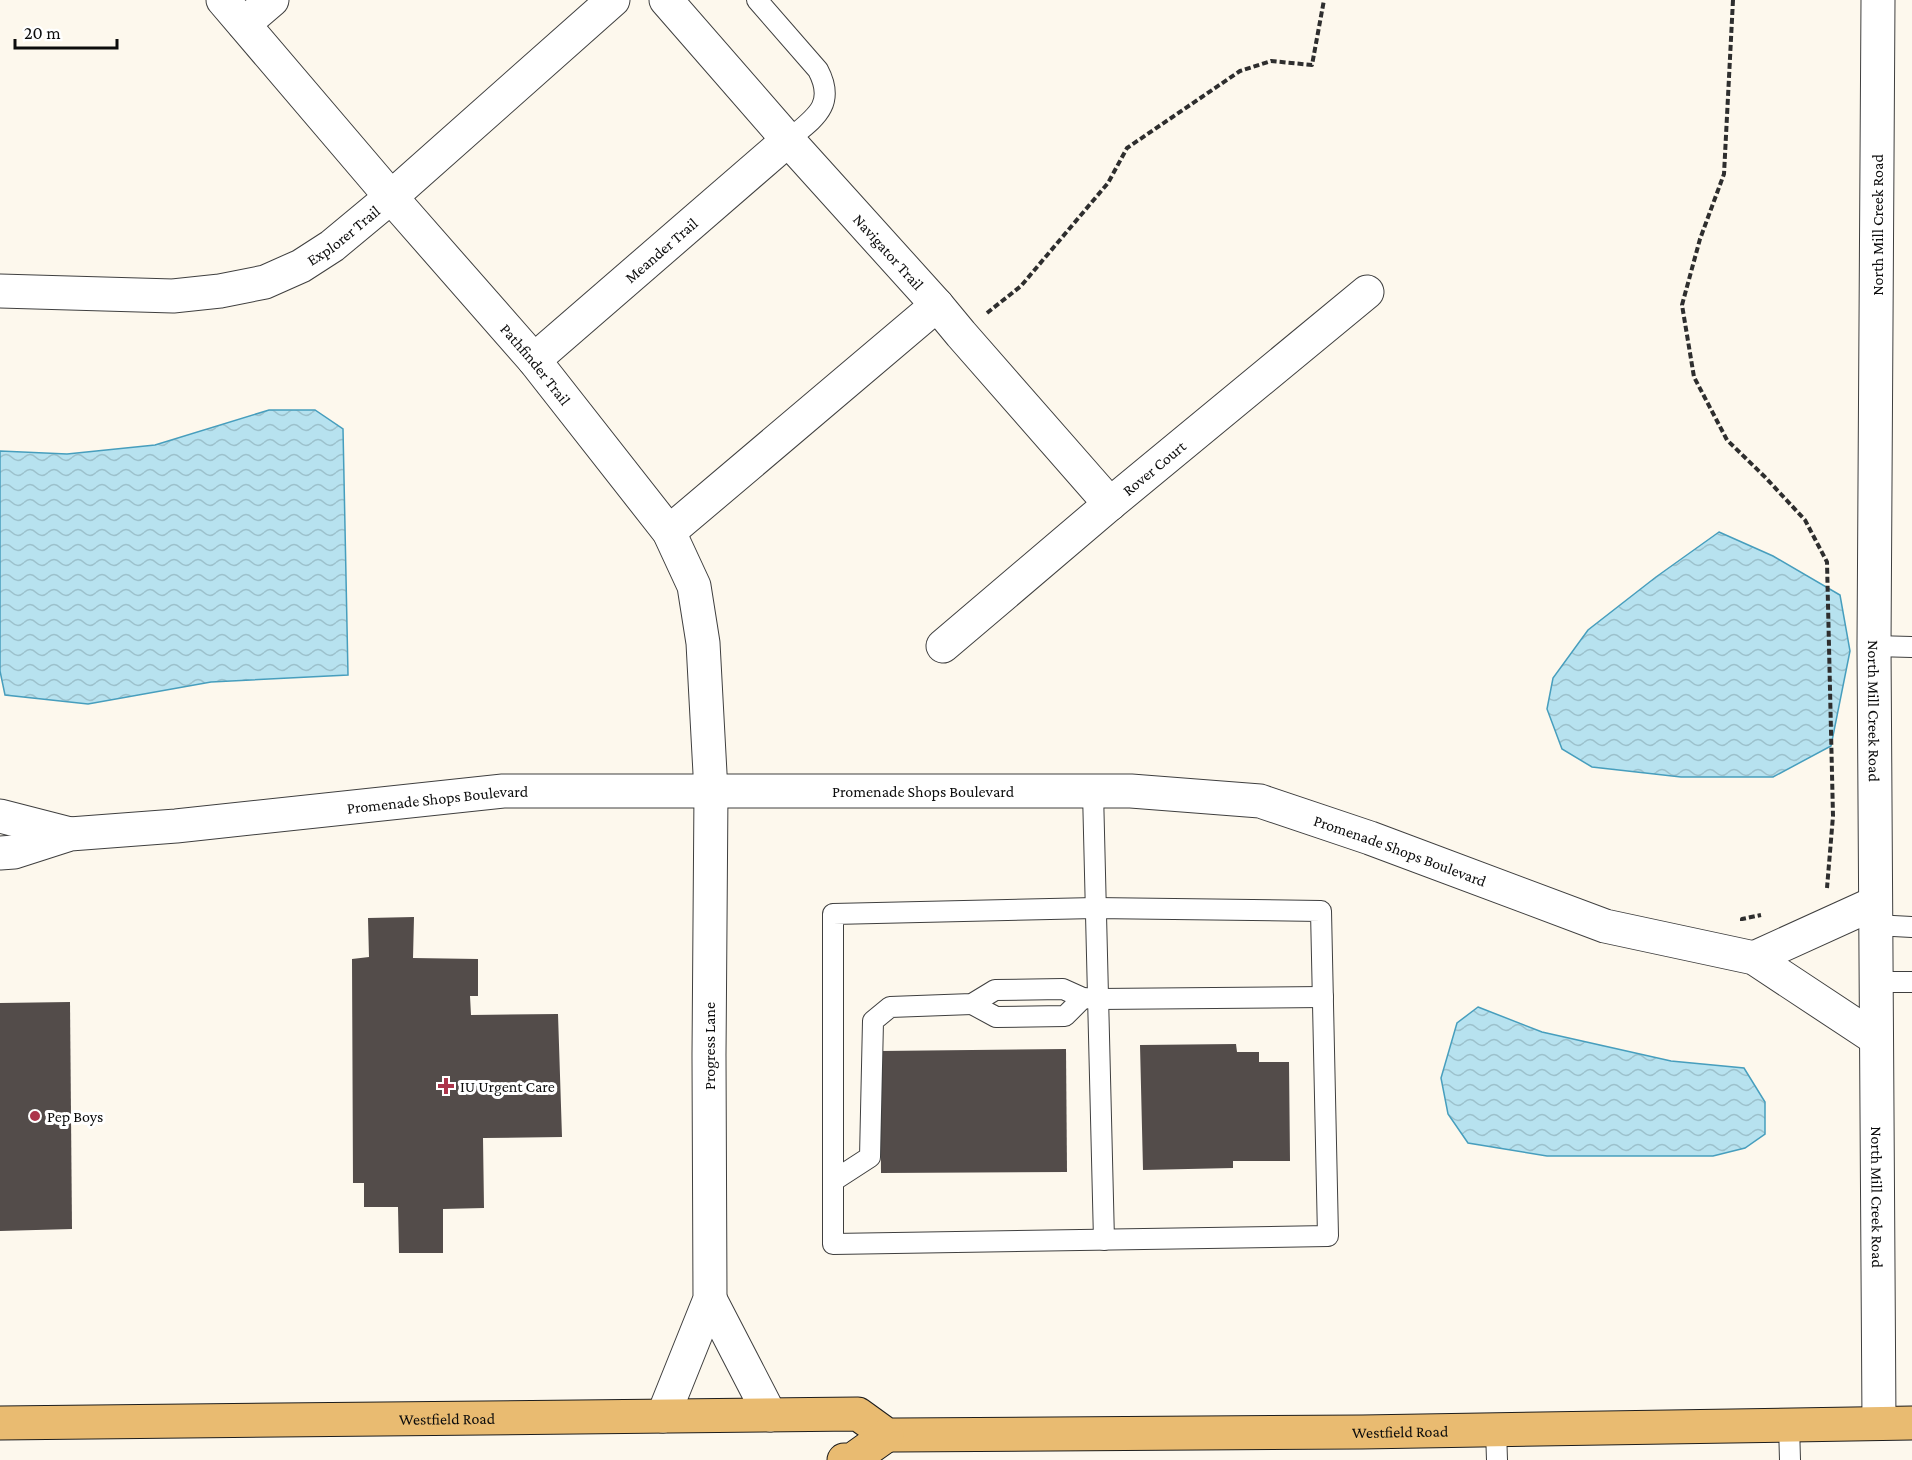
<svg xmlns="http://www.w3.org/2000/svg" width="1912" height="1460" font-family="'Crimson Pro',serif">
  <defs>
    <pattern id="water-waves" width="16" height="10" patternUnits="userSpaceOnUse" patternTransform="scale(1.5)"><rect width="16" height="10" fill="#b7e2ef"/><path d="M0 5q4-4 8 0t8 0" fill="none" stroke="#9cc1cc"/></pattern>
  </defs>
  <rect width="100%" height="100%" fill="#fdf8ed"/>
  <g fill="url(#water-waves)" stroke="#479ebd" stroke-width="1.5">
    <path d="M269,410H315L343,429L348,675L211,682L88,704L5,695L0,671V451L67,454L155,445Z"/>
    <path d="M1719,532L1773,556L1840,595L1850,651L1831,746L1773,777H1681L1592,767L1562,749L1547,709L1553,678L1588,630L1656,577Z"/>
    <path d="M1478,1007L1542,1032L1671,1061L1744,1068L1765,1102V1134L1745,1148L1713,1156H1547L1468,1143L1448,1114L1441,1078L1457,1023Z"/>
  </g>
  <g fill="#534c4a">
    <path d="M414,917L413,958L478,959V996H470L471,1015L558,1014L562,1137L483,1138L484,1208L443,1209V1253H399L398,1207H364V1183H353L352,959L369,957L368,918Z"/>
    <path d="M70,1002L72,1229L0,1231V1003Z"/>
    <path d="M1236,1044L1237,1052H1259V1062H1289L1290,1161H1233V1168L1143,1170L1140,1045Z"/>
    <path d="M1066,1049L1067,1172L881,1173L880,1051Z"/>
  </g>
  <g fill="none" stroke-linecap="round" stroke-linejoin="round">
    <defs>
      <g id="lane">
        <path d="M757,0L818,70C837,106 813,119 788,140"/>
        <path d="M1874,646L1912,647"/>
        <path d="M1093,792L1104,1240"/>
        <path d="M1095,908L1321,911L1328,1236L833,1244V914Z"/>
        <path d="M1875,925L1912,927"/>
        <path d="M1875,982H1912"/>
        <path d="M972,1004L996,1017L1065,1016L1083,998"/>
        <path d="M833,1181L870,1157L873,1021L890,1007L972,1004L995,990L1063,989L1083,998L1099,999L1323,997"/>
        <path d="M1789,1425L1790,1460"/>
        <path d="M1496,1430L1497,1460"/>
      </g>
      <g id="street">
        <path id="s1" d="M223,0L391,197L534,360L669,532L694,586L703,643L711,792L709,1055L710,1299L663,1416"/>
        <path id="s2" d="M666,0L788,140L937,305L961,334L1110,504"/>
        <path id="s3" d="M1878,0L1874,646L1879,1423"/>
        <path d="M244,24L272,0"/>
        <path id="s4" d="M0,291L173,296L220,291L265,282L301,266L332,246L391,197L613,0"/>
        <path id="s5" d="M534,360L788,140"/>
        <path d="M669,532L937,305"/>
        <path id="s6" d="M943,646L1110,504L1367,292"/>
        <path d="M0,816L70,834"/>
        <path id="s7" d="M0,853L14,852L70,834L176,826L503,791H1131L1260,801L1370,838L1605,926L1754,958L1875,1038"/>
        <path d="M1754,958L1875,903"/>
        <path d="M710,1299L770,1415"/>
      </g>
      <g id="primary">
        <path id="s8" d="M0,1423L858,1414L887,1435H896L1362,1432L1912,1423"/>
        <path d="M844,1460H852L887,1435"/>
      </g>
    </defs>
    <use href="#lane" stroke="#3f3f3f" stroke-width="22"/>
    <use href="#street" stroke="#3f3f3f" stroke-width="35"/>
    <use href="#primary" stroke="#1d1d1d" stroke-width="35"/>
    <g stroke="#2e2e2e" stroke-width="4" stroke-dasharray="6 3" stroke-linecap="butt">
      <path d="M1733,0L1724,174L1700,239L1682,305L1694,377L1727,440L1765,477L1805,520L1827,562L1833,816L1827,888"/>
      <path d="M987,313L1021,286L1108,183L1127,148L1240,71L1271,61L1312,65L1324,0"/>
      <path d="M1742,921V919L1761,915"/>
    </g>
    <use href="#lane" stroke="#fff" stroke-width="20"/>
    <use href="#street" stroke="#fff" stroke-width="33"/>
    <use href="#primary" stroke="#e9bb71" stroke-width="33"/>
  </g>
  <g fill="#ac344a" stroke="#fff" stroke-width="2">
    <path d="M443 1077h6v6h6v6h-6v6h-6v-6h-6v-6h6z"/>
    <circle cx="35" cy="1116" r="6"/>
  </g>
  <g text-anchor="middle" stroke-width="6" stroke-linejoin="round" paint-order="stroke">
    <g font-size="16" fill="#0c0c0c" stroke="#fff">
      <text transform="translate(1877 225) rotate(-90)" y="6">North Mill Creek Road</text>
      <text dy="6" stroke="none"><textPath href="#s4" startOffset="358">Explorer Trail</textPath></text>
      <text dy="6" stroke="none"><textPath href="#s5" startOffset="168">Meander Trail</textPath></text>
      <text dy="6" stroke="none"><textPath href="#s2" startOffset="336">Navigator Trail</textPath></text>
      <text dy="6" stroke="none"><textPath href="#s1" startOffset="480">Pathfinder Trail</textPath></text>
      <text dy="6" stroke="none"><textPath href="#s6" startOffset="276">Rover Court</textPath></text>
      <text dy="6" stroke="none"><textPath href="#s3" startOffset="711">North Mill Creek Road</textPath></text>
      <text dy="6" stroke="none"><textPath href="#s7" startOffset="928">Promenade Shops Boulevard</textPath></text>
      <text dy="6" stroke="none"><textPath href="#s7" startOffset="442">Promenade Shops Boulevard</textPath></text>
      <text dy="6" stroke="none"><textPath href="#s7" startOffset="1414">Promenade Shops Boulevard</textPath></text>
      <text transform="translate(709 1046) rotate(-90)" y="6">Progress Lane</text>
      <text dy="6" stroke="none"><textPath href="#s3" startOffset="1197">North Mill Creek Road</textPath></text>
      <text dy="6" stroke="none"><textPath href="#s8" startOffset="447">Westfield Road</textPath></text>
      <text dy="6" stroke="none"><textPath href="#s8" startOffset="1407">Westfield Road</textPath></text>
    </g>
    <g font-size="16" fill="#0c0c0c" stroke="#fff" text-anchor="start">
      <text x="460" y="1092">IU Urgent Care</text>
      <text x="47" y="1122">Pep Boys</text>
    </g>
  </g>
  <path d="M15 39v9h102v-9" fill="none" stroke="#0c0c0c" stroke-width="3"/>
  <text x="24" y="39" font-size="18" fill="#0c0c0c" stroke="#ffffff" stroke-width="4.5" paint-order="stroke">20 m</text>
</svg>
